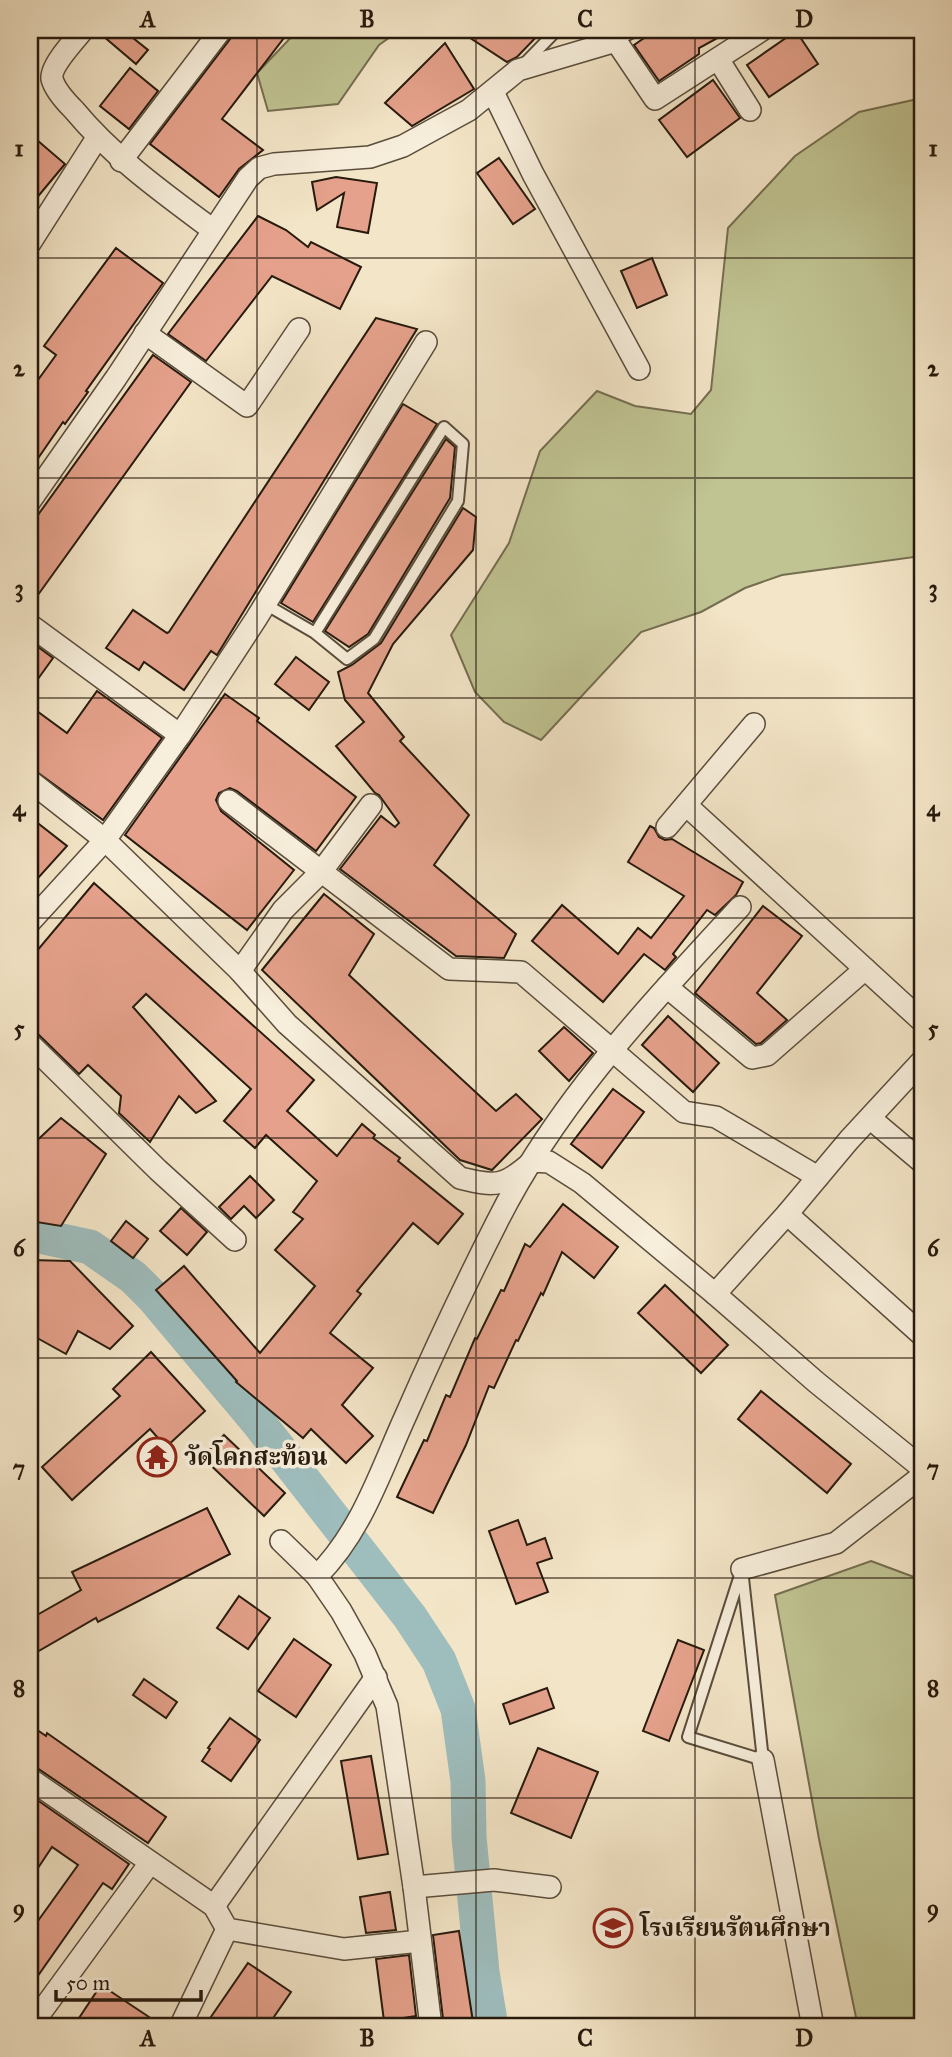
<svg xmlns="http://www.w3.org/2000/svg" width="952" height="2057" font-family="'IM FELL Great Primer','Noto Serif Thai',serif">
  <rect width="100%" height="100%" fill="#f3e5c7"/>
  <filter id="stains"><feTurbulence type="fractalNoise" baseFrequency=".00286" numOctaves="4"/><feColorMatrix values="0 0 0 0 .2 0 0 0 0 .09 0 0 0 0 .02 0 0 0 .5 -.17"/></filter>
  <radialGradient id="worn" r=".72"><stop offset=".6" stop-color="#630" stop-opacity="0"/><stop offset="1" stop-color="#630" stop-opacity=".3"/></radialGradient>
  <g fill="#c0c392" stroke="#746e50" stroke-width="2">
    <path d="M298,30H400L379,45L338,104L268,111L257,73Z"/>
    <path d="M922,98V556L782,575L745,588L701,612L641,632L541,740L504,722L475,692L451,635L509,543L540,451L597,391L635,406L691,414L711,390L728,228L795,156L859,112Z"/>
    <path d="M871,1561L922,1580V2027H858L819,1839L775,1595Z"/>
  </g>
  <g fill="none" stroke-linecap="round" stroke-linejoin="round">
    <path stroke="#9ebdbd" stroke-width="35" d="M30,1234L90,1247L133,1277L154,1298L258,1422L410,1617L439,1661L458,1709L468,1781L469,1837L482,1972L491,2027"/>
  </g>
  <g fill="#e5a18b" stroke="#271a0d" stroke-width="2">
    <path d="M96,30H123L148,50L136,64Z"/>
    <path d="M237,30H290L222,119L263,150L239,169L219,197L150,144Z"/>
    <path d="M458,30H543L517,57L507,62Z"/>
    <path d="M656,30H732L699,48V54L659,81L634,45Z"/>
    <path d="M796,31L818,64L769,97L747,65Z"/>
    <path d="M445,43L474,89L412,126L385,103Z"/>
    <path d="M130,68L158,91L129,129L100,106Z"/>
    <path d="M713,80L740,118L687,157L659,120Z"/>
    <path d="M30,134L65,164L30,206Z"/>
    <path d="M499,158L535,209L513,224L477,173Z"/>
    <path d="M336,177L377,183L368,233L337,227L344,193L317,210L312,182Z"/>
    <path d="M258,216L286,230L308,247L311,242L361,267L340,309L272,276L206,361L168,334Z"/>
    <path d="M116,248L163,283L86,391L88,392L65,424L63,422L30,470V391L56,355L44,346Z"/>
    <path d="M652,258L667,295L637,308L621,271Z"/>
    <path d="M376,318L417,329L217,655L211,651L184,690L144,662L139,670L106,648L133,610L167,633L169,632Z"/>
    <path d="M153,355L191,382L30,606V526Z"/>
    <path d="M403,404L437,424L313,622L281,603Z"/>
    <path d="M446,439L455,447L450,498L368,634L349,647L325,631Z"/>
    <path d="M463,508L476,517L473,550L393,644L368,693L404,737L400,741L469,815L434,865L516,934L504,958L456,956L340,869L381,816L395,827L399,823L379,795L375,793L336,746L364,722L345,700L338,672L352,665L381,643Z"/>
    <path d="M30,641L53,658L30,690Z"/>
    <path d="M296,657L329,682L309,710L275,684Z"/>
    <path d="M97,691L162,738L103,820L30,767V706L67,733Z"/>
    <path d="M225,694L259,718L257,721L356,797L316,851L237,791L230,788L219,793L216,800L221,811L294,870L247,930L125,835Z"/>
    <path d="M30,817L67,846L30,887Z"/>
    <path d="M650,826L654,828L659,837L665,840L672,839L743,882L736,895L715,915L707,910L673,954L676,957L665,970L644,954L603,1002L532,941L562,905L618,954L638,928L651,938L684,896L628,862Z"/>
    <path d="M94,883L314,1080L287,1111L337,1156L362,1124L375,1135L373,1138L400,1158L398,1161L463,1214L438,1244L413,1223L357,1291L361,1294L330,1333L373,1368L342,1405L373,1436L346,1463L311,1429L303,1438L236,1382L237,1381L156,1290L184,1266L260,1353L315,1286L275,1250L303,1219L293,1212L317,1181L266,1135L255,1148L224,1121L251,1089L146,994L133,1007L216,1101L196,1113L179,1096L150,1142L119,1113L121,1096L88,1065L79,1074L39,1035L30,1029V959Z"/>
    <path d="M324,894L374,934L349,975L496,1111L516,1094L542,1119L492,1170L460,1160L262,970Z"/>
    <path d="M763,906L802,936L757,993L787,1020L761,1043L756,1044L695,993Z"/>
    <path d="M668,1016L719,1063L693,1092L642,1045Z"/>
    <path d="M564,1027L593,1053L569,1081L539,1051Z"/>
    <path d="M613,1089L644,1112L602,1168L571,1144Z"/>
    <path d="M61,1118L106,1154L61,1226L30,1221V1147Z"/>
    <path d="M250,1176L274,1200L256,1218L244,1206L231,1219L219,1207Z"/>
    <path d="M563,1204L618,1247L594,1278L562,1252L543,1295L541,1293L518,1341L516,1340L494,1388L489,1386L466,1445L433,1513L397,1497L424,1440L427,1441L446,1395L450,1397L475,1338L477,1339L501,1290L504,1291L525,1244L530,1247Z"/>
    <path d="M181,1208L207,1232L187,1255L160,1231Z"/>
    <path d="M126,1221L148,1239L133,1258L111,1241Z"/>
    <path d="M30,1260L70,1261L133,1326L110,1349L78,1331L66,1354L30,1334Z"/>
    <path d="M665,1285L728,1345L701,1373L638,1313Z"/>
    <path d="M151,1352L205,1411L166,1447L150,1429L72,1500L42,1467L120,1396L113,1389Z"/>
    <path d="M761,1391L851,1464L827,1493L738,1419Z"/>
    <path d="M224,1435L285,1493L264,1516L202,1457Z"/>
    <path d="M207,1508L230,1554L98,1622L96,1618L30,1656V1619L81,1590L72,1572Z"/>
    <path d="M518,1520L527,1545L545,1538L552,1558L537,1563L548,1592L516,1604L489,1531Z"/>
    <path d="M239,1596L270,1618L248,1649L217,1628Z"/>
    <path d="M294,1639L331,1665L296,1717L258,1691Z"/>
    <path d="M678,1640L704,1650L669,1741L643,1731Z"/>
    <path d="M144,1679L177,1702L166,1718L133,1695Z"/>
    <path d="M547,1688L554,1708L510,1724L503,1704Z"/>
    <path d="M230,1718L260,1740L231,1781L202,1761L210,1749L208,1748Z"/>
    <path d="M30,1725L46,1736L47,1733L166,1817L148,1843L37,1768L30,1766Z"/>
    <path d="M538,1748L598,1772L571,1838L511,1813Z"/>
    <path d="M371,1756L388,1854L358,1859L341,1761Z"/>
    <path d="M30,1795L129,1864L112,1889L103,1883L30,1987V1932L78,1865L52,1847L30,1880Z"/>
    <path d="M390,1892L396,1930L366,1933L360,1897Z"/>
    <path d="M459,1931L473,2022L444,2027L433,1935Z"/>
    <path d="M409,1955L416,2016L384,2021L376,1959Z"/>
    <path d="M248,1963L291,1992L267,2027H204Z"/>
    <path d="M101,1985L164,2027H73Z"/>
  </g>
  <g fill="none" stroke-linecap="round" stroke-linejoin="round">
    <defs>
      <g id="lane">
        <path d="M616,41L636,30"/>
        <path d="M525,63L557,30"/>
        <path d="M265,604L315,633L444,427L463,444L458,501L374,639L347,659L315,633"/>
        <path d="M742,1569L763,1760L688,1737Z"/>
      </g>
      <g id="street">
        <path d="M83,30C75,40 50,66 52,79C55,90 66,102 74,110C114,158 162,192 213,230"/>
        <path d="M718,59L750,110"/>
        <path d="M493,92L533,174L639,369"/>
        <path d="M121,161L221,30"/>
        <path d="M30,243L97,138"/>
        <path d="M145,333L247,406L299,329"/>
        <path d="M30,501L116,378L248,178L259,168L274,164L370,157L403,146L469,110L518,70L616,41L655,99L762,30"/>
        <path d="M30,625L180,735"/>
        <path d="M30,781L105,840L240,971L287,1024L460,1178C496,1187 504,1187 533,1161L549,1162L582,1183L715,1294L816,1382L922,1468"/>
        <path d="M229,801L449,969L521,972L684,1112L716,1117L818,1177"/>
        <path d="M686,805L922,1021"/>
        <path d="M667,827L754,724"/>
        <path d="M30,922L105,840L180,735L256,619L426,342"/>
        <path d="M240,971L283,910L321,872L371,805"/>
        <path d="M667,987L752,1058L767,1055L865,969"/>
        <path d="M30,1044L158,1170L235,1240"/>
        <path d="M871,1119L922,1162"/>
        <path d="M787,1214L922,1335"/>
        <path d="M715,1294L787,1214L849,1140L922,1061"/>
        <path d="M281,1541L317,1576L341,1611L365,1654L387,1706L414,1887L431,2027"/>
        <path d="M742,1569L836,1543L922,1476"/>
        <path d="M317,1576C362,1531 380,1472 406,1415C434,1351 464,1287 496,1224C556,1103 650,1005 740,907"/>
        <path d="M763,1760L813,2027"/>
        <path d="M30,1779L214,1906L227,1929L344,1949L420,1941"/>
        <path d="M414,1887L494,1880L550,1887"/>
        <path d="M214,1906L376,1677"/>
        <path d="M30,2027L150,1863"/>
        <path d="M180,2027L227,1929"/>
      </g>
    </defs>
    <use href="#lane" stroke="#5a4d3c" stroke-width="14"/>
    <use href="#street" stroke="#5a4d3c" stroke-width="24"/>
    <use href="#lane" stroke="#f7eedb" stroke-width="10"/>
    <use href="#street" stroke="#f7eedb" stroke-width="21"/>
  </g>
  <path fill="none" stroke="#271a0d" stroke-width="2" stroke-opacity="0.55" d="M257,30V2027M476,30V2027M695,30V2027M30,258H922M30,478H922M30,698H922M30,918H922M30,1138H922M30,1358H922M30,1578H922M30,1798H922"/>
  <defs>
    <symbol id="temple-ring" viewBox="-11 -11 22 22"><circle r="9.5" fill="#f7eedb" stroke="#8f2418" stroke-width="1.5"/><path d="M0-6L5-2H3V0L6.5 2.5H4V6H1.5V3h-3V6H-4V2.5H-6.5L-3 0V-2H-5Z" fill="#8f2418"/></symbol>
    <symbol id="school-ring" viewBox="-11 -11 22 22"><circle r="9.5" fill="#f7eedb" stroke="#8f2418" stroke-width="1.5"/><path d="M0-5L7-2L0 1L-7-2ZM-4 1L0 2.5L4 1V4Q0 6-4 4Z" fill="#8f2418"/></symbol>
  </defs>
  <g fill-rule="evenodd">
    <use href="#temple-ring" x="135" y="1435" width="44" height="44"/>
    <use href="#school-ring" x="591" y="1906" width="44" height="44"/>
  </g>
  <g text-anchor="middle" stroke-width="7" stroke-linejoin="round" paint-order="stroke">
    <g font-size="24" font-weight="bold" fill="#271a0d" stroke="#f7eedb" text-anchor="start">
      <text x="184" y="1465">วัดโคกสะท้อน</text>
      <text x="640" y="1936">โรงเรียนรัตนศึกษา</text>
    </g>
  </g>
  <rect width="952" height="2057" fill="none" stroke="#f3e5c7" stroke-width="77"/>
  <path d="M56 1990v10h145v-10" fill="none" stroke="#271a0d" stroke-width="3.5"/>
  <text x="66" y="1990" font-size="21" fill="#271a0d" stroke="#f7eedb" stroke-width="5" paint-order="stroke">50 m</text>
  <rect x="38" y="38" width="876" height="1980" fill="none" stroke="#271a0d" stroke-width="2.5"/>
  <g font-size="23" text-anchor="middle" font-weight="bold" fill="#271a0d">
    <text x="148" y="27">A</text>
    <text x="367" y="27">B</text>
    <text x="585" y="27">C</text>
    <text x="804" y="27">D</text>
    <text x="19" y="156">1</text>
    <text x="933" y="156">1</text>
    <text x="19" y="376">2</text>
    <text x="933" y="376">2</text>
    <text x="19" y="596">3</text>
    <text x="933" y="596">3</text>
    <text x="19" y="816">4</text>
    <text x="933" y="816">4</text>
    <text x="19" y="1036">5</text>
    <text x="933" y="1036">5</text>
    <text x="19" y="1256">6</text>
    <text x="933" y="1256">6</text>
    <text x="19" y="1476">7</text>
    <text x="933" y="1476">7</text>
    <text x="19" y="1696">8</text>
    <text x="933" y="1696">8</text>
    <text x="19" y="1916">9</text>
    <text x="933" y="1916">9</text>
    <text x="148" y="2046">A</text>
    <text x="367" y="2046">B</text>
    <text x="585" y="2046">C</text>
    <text x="804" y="2046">D</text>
  </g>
  <rect width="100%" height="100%" filter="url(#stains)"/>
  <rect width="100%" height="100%" fill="url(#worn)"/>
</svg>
